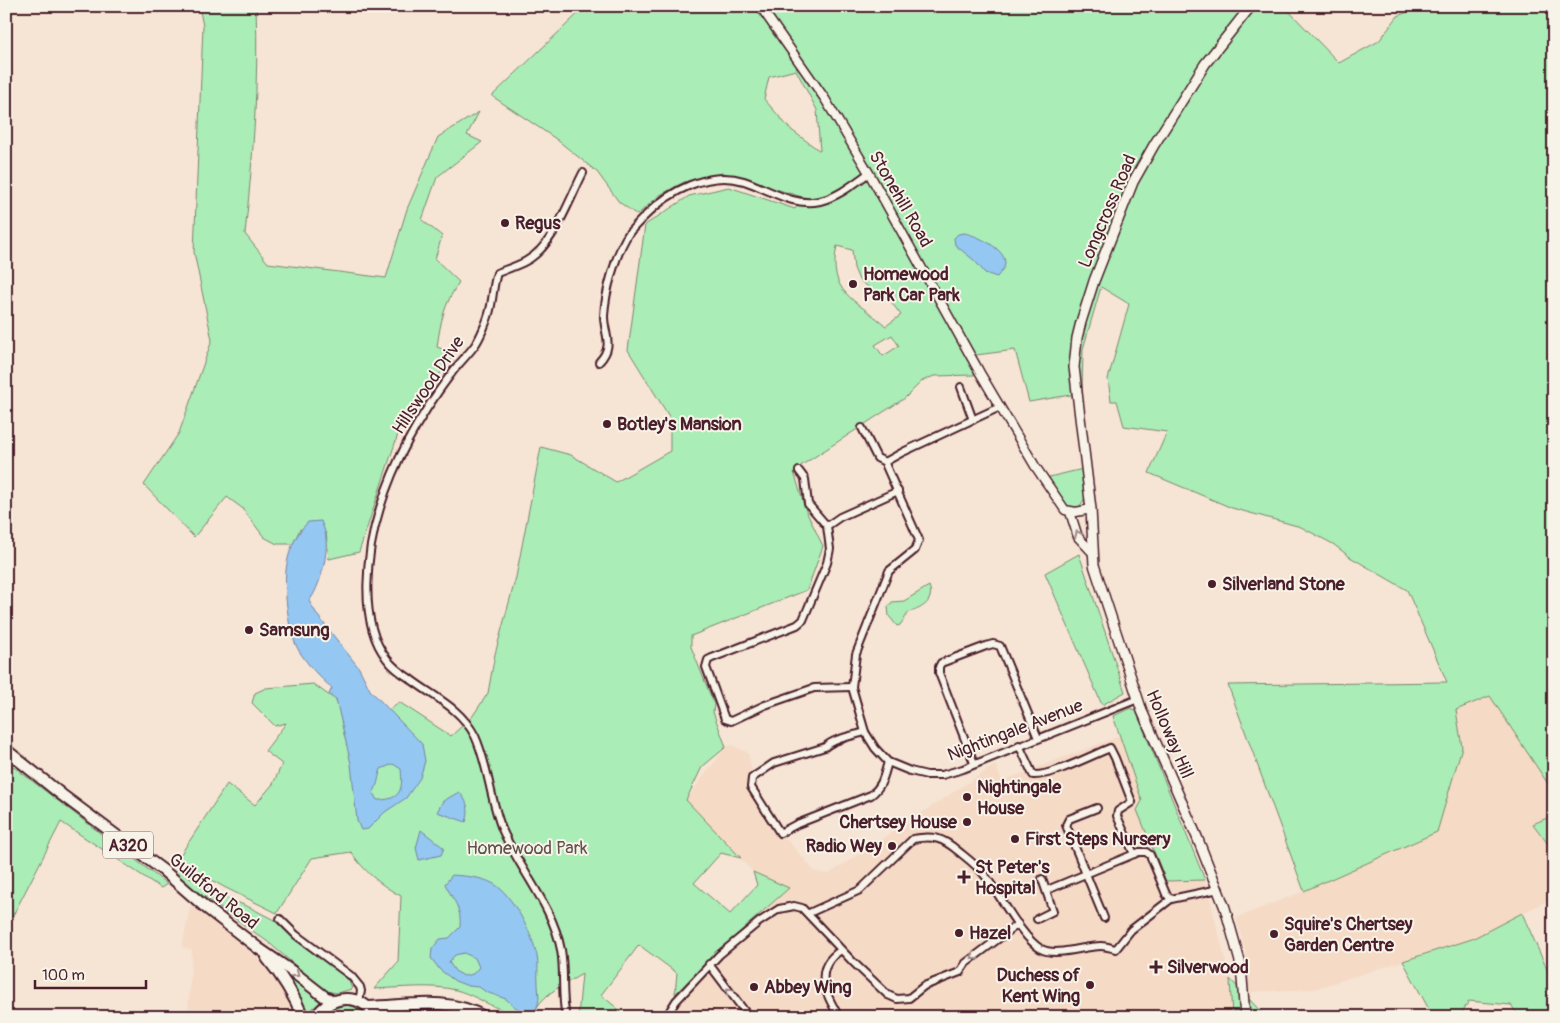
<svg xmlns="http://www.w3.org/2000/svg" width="1560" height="1023" font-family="Pangolin,sans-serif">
  <rect width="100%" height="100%" fill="#f6e4d4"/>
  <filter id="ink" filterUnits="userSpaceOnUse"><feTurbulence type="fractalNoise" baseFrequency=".02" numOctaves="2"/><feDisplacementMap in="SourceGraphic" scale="10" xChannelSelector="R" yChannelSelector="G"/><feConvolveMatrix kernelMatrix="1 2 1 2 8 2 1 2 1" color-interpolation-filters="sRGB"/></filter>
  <g filter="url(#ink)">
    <g fill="#f5dac6">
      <path d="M1490,696L1554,793V815L1533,824L1554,852V897L1472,939L1314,989L1248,992L1245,949L1236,918L1304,891L1437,832L1462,747L1456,710Z"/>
      <path d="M1120,736L1142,801L1166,881L1205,880L1230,979L1232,1017H667L675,994L788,888L753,872L686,800L726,747L732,745L748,753L752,772L748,783L752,799L815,872L829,874L995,765L1002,781Z"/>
      <path d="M191,904L270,968L286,994L294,1017H188L192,950L182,947Z"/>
    </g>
    <g fill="#abedb6" stroke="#7a8670" fill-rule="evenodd">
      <path d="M199,6H256C259,82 253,158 245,234L268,263L386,278L407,209L438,137L479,112L467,135L482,142L437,177L422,220L442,236L435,259L459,282C444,305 441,319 437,347L455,354L401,425L359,552L329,559L326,533L300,529L293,544H277L264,537L242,508L227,497L194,537L144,485L179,433L212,340L194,252L203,26Z"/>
      <path d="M586,6H1239L1246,19L1260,6H1284L1339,63L1379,41L1398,16L1421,6H1554V793L1490,696L1456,710L1462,747L1437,832L1304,891L1228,685L1447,682L1407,590L1350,557L1333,544L1301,527L1232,508L1149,473L1167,432L1124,426L1117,401H1111L1108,379L1129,304L1101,287L1083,349L1082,393L1029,402L1015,350L976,355L974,375L934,376L922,381L905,398L802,465L794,472L806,511L823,546L807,590L691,636V647L714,704L713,712L726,747L702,767L686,800L741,858L721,853L694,883L730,914L757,885L753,872L789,888L743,929L675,994L677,973L639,945L601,995L628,1017H578L582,974C566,984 545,992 536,1009C501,1020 486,998 456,990C432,984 399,988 374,989L398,962L401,896C380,885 364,871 351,852L312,858L277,913L224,887L177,860L227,784L255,805L273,784L282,764L265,751L286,723L275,726L252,703L255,693L266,688L313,684L337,701L346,742L399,702L451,736L472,717L488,693L495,654L516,577L541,447L571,455L616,482L670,451V418L628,350L645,225L689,196L729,187L795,209L802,197L723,173L684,182L660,195L637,215L619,202L597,172L556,139L492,96ZM796,70L817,110L820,151L790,129L764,99L769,77ZM837,246L852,250L854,268L859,280L871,289L889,299L901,315L886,326C855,299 827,293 837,246ZM892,335L899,346L883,356L875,345Z"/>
      <path d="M1083,469L1085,498L1080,506C1063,513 1056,489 1049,477Z"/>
      <path d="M1079,554L1125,692L1102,705L1045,573Z"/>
      <path d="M929,586C935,601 922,609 909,612L900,625L897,626L889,616L888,607L892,602L904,601Z"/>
      <path d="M1131,708L1136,711L1205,880L1166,881L1137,810L1142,801L1113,716Z"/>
      <path d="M6,761L167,884L161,888L61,822L6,929Z"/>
      <path d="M1554,815V852L1533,824Z"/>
      <path d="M178,870L220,895L251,908L274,920L295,940L341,973L349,981L352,989L337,993L325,991L268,942L171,873Z"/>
      <path d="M1522,913L1554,985V1017H1519L1511,1005L1469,1001L1459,1017H1433L1403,961L1472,939Z"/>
      <path d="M287,973L320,1002L312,1009L309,1017L295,989L286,977Z"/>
      <path d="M1230,979L1265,1016V1017H1232Z"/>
      <path d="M349,1005L357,1008L367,1017H323L333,1008Z"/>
      <path d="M444,1008L469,1017H379L376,1011H403Z"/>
    </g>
    <g fill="#94c7f1" stroke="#7684a2" fill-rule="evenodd">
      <path d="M964,233C976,235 1005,248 1005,263C1005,268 1000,273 997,277L985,273L975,261L955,245L954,238L958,234Z"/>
      <path d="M321,521C322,525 325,529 325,533C330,550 320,588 309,601L318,616L359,668L370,690L422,744L425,761L420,778L406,798L385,812L368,829L361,830L357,821L351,764L336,699L329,694L332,688C319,677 308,665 299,651C291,637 289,623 287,607C283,576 285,545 308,522ZM393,764L401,769C403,790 401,800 377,800L373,793C378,786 378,777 381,769Z"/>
      <path d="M459,792C468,801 470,811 466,822L437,812L443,801Z"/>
      <path d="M421,830L444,848L441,855L419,860L416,848Z"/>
      <path d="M452,875C465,876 482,877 494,884C512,894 533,935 537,956C539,964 537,974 538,983C538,993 541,999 536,1009L527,1012L516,1008L506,999L486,992L479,987L468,986L455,981L440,970L431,958L432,949L440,939L449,938L460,927C462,908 453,900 445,884ZM464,953L475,958L479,967L473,974L464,976L455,971L449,962L455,955Z"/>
    </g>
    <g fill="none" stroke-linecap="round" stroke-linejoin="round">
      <defs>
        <g id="minor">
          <path d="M599,362C615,345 604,335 604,316C605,293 616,252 629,233C634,227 640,221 645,216C669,191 709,170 744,181C769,189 792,207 820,201C838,197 855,183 869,173"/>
          <path d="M961,387L973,420"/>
          <path d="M1000,407L903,452L885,462L886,466L919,540L915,550L889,571L856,654L852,687L865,732L875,748L888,762L910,771L927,775H942L963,769L1138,699"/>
          <path d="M862,428L877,458L885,462"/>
          <path d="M799,471L805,479L808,504L827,526"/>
          <path d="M852,687L814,688L765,705L731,721L725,719L706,667L708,660L712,658L797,625L803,620L827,563L830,549L827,526L840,517L898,491"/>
          <path d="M865,732C852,736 835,738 825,747L774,763L752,778L751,787L780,833L797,824L871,795C883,786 884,775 888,762"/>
          <path d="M1019,745L1033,775C1052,776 1090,756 1110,748L1115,758L1132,802L1118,811L1117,816L1134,854"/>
          <path d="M974,763L939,673V667L941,663L986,646L993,644L1000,646L1038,738"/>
          <path d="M1097,808L1069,819L1066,825L1104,918"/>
          <path d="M1047,890L1139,852H1146L1150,855L1166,894L1171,899"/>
          <path d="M809,913L860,890L913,839C933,835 943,838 958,851C968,859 978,866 986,877C1001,896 1021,937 1041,949C1056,957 1084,946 1101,946C1106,946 1111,948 1116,949L1131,930L1171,899L1219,889"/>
          <path d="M280,919L296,935L351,976L360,987L361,991L359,1001"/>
          <path d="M1037,919L1053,911L1042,879"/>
          <path d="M709,964L749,1017"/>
          <path d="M566,1017C561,995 565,972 561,950C553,906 519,869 502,829C490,799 488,764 475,736C460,707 432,696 409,678C401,673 392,666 387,659C357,622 367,549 380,508C395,459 420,415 451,374C458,364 468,355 475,345C480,338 488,319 490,310C493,298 493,285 497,273C507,269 517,266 526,261C554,246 569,200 583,173"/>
          <path d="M666,1017L676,1001L719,955L759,922L779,909L794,906L802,908L853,962L888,995L897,999L909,998L924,986L960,972L966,963L1018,924"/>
          <path d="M839,1017C825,992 812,969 841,950"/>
        </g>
        <g id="tertiary">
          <path d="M760,6L825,99L869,173L980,373L1035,466L1065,510L1076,512L1091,509"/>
          <path d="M1070,512L1078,537L1092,552"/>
        </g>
        <path id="secondary" d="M1245,1017L1241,965L1225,908L1197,837L1142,711L1094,565L1091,509L1074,367L1077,338L1081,322L1094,281L1133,182L1154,145L1205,64L1251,6"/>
        <g id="primary">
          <path d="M6,750L62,795L164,871L204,906L258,948L293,972L325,997L333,1001"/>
          <path d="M267,958C282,976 294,995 303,1017"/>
          <path d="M368,1007C410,1006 446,996 484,1017"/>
          <path d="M316,1017C330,994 362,992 375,1017"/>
        </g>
      </defs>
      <use href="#minor" stroke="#4a1f2b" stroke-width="10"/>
      <use href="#tertiary" stroke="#4a1f2b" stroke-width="11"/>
      <use href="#secondary" stroke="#4a1f2b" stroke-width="12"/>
      <use href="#primary" stroke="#4a1f2b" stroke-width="14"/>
      <use href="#minor" stroke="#f7f3e8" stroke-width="6"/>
      <use href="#tertiary" stroke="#f7f3e8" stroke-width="8"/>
      <use href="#secondary" stroke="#f7f3e8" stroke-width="9"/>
      <use href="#primary" stroke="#f7f3e8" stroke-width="10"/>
    </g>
    <defs><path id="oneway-chevron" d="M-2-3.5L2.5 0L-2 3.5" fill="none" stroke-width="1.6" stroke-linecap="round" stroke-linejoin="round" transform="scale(1.25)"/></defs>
    <g stroke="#a0898a">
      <use href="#oneway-chevron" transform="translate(1078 534) rotate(-116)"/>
      <use href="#oneway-chevron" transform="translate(974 957) rotate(143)"/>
      <use href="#oneway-chevron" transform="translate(296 974) rotate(38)"/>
      <use href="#oneway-chevron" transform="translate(729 991) rotate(-127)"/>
    </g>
  </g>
  <g fill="#4a1f2b" stroke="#f7f3e8" stroke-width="2">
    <circle cx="505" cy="223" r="5"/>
    <circle cx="853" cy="284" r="5"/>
    <circle cx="607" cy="424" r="5"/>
    <circle cx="1212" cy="584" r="5"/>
    <circle cx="249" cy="630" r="5"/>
    <circle cx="967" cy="797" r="5"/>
    <circle cx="967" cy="822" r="5"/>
    <circle cx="1015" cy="839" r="5"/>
    <circle cx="892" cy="846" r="5"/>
    <path d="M961.5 869.5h5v5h5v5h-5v5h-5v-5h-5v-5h5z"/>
    <circle cx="959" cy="933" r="5"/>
    <circle cx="1274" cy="934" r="5"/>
    <path d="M1153.5 959.5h5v5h5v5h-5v5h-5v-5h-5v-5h5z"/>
    <circle cx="1090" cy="985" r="5"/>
    <circle cx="754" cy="987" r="5"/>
  </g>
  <g text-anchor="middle" stroke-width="4" stroke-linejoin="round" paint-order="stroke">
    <rect fill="#f7f3e8" stroke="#7e5f64" stroke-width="1" x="103" y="831.5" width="50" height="27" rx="4"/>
    <g font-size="16" font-weight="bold" fill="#4a1f2b">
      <text x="128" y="851">A320</text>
    </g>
    <g font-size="18" fill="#4a1f2b" stroke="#f7f3e8">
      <text transform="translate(901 199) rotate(60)" y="6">Stonehill Road</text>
      <text transform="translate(1107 211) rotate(-67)" y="6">Longcross Road</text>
      <text transform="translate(428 385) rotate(-56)" y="6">Hillswood Drive</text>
      <text transform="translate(1015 730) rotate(-21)" y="6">Nightingale Avenue</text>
      <text transform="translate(1170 734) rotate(67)" y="6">Holloway Hill</text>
      <text transform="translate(214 891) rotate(39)" y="6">Guildford Road</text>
    </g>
    <g font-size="18" font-weight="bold" fill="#4a1f2b" stroke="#f7f3e8" text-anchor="start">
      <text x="515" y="229">Regus</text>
      <text x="863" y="280">Homewood<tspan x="863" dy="21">Park Car Park</tspan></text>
      <text x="617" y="430">Botley's Mansion</text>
      <text x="1222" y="590">Silverland Stone</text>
      <text x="259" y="636">Samsung</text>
      <text x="977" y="793">Nightingale<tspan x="977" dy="21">House</tspan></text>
      <text x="957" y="828" text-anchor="end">Chertsey House</text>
      <text x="1025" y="845">First Steps Nursery</text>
      <text x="882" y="852" text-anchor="end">Radio Wey</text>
      <text x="975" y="873">St Peter's<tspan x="975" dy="21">Hospital</tspan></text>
      <text x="1284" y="930">Squire's Chertsey<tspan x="1284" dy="21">Garden Centre</tspan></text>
      <text x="969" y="939">Hazel</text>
      <text x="1167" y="973">Silverwood</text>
      <text x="1080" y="981" text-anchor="end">Duchess of<tspan x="1080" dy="21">Kent Wing</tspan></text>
      <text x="764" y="993">Abbey Wing</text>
    </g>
    <g font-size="18" fill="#62524e" stroke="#f7f3e8">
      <text x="527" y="854">Homewood Park</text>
    </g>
  </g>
  <rect width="1560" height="1023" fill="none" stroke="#f7f3e8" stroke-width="25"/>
  <rect x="12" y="12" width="1535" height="998" fill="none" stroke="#4a1f2b" stroke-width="2" filter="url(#ink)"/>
  <path d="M35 980v8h111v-8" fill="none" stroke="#4a1f2b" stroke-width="2.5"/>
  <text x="42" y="980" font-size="15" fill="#4a1f2b" stroke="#f7f3e8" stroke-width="4" paint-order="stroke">100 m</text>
</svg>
